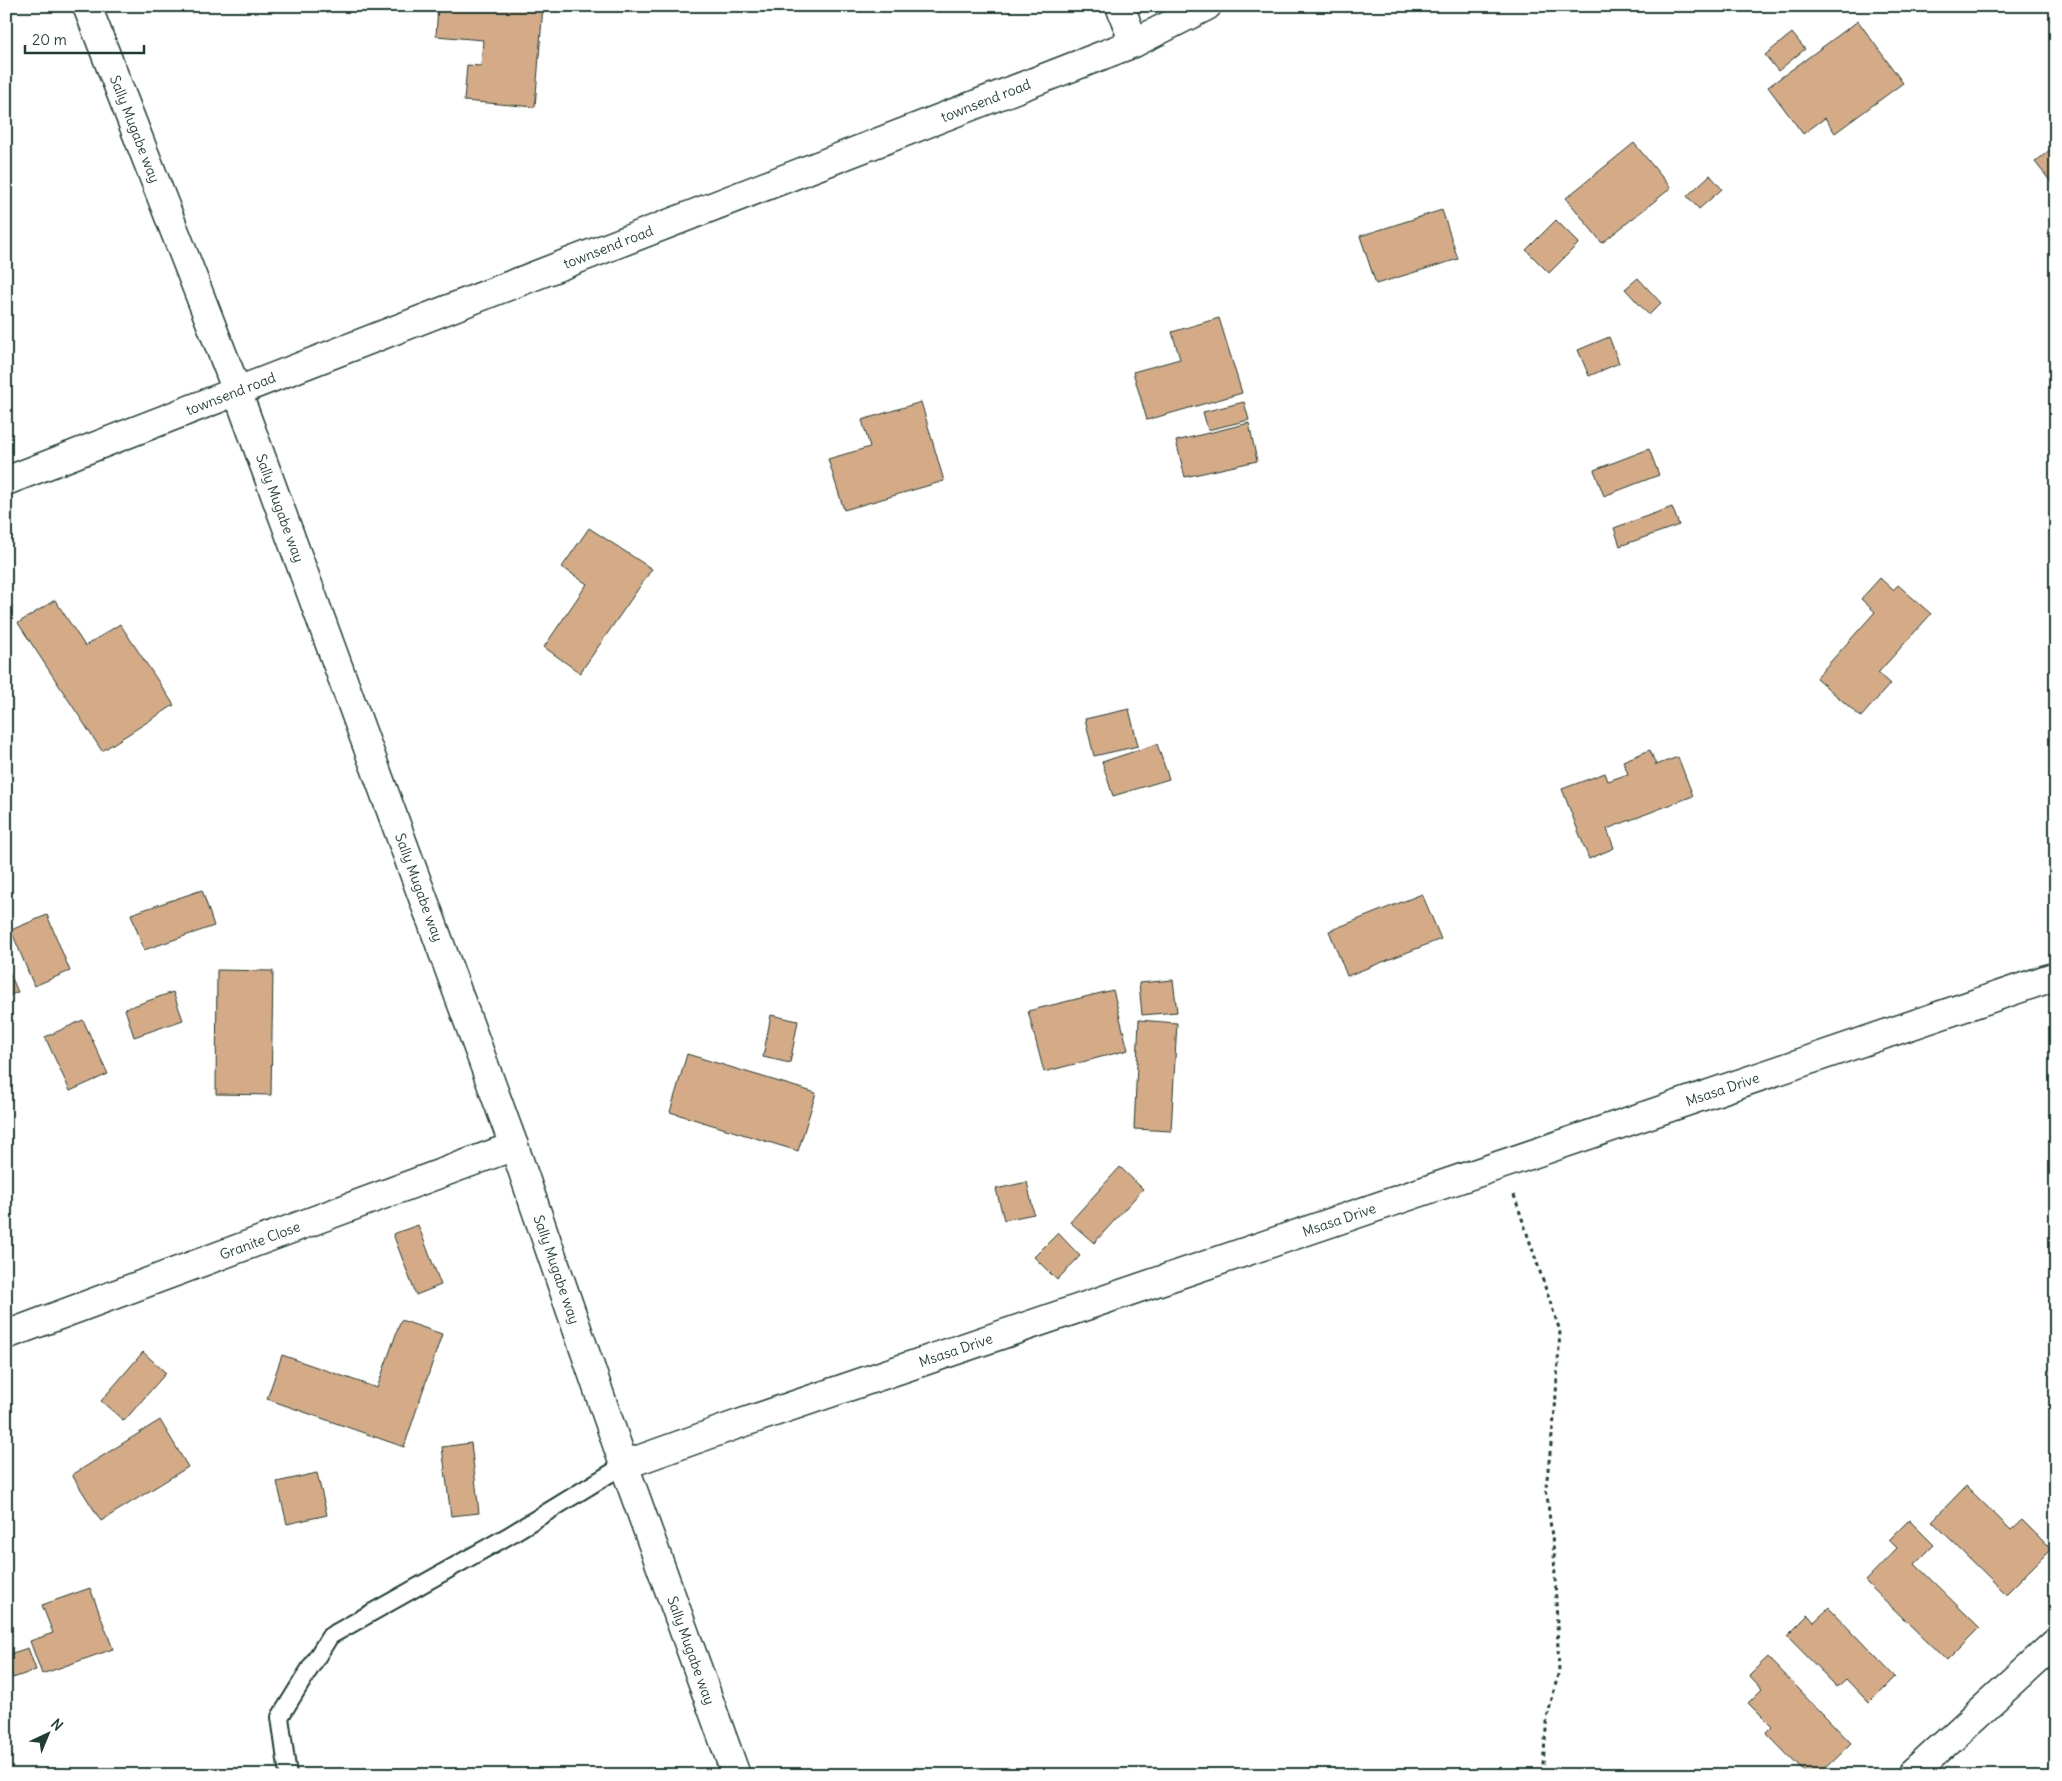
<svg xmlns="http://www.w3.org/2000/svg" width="2062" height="1781" font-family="Delius,sans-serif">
  <rect width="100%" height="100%" fill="#fff"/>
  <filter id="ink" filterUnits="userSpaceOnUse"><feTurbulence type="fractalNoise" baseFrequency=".02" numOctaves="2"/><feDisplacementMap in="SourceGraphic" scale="10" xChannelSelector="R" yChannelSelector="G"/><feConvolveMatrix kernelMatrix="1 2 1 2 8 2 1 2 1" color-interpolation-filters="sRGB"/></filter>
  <g filter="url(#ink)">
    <g fill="#d4ab86" stroke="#1f3d34">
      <path d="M438,6H543L535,107L464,101L467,65L481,66L483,40L436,36Z"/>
      <path d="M1858,21L1903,83L1835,133L1825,118L1803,134L1768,87Z"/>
      <path d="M1792,33L1805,49L1778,71L1765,55Z"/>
      <path d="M1634,143L1671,188L1602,243L1566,198Z"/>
      <path d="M2056,145V178L2051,182L2035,162Z"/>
      <path d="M1710,175L1722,189L1699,209L1687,196Z"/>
      <path d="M1442,210L1458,259L1376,284L1360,236Z"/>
      <path d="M1556,220L1579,243L1549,273L1526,250Z"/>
      <path d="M1638,278L1661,303L1649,315L1625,289Z"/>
      <path d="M1219,318L1242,393L1147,420L1133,372L1180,359L1172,332Z"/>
      <path d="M1609,337L1619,363L1589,376L1578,350Z"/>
      <path d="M921,402L944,481L844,510L828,459L870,447L862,420Z"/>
      <path d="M1244,402L1249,420L1208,430L1203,412Z"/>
      <path d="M1249,423L1257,461L1185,477L1176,441Z"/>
      <path d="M1649,449L1659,475L1604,496L1594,470Z"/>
      <path d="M1672,507L1679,525L1620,546L1614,528Z"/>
      <path d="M589,528L652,569L580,673L544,647L587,584L562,567Z"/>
      <path d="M1880,578L1893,590L1898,585L1931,614L1878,673L1890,684L1861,717L1816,678L1875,612L1861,599Z"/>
      <path d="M55,600L85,646L120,624L174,705L102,751L18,623Z"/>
      <path d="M1129,709L1138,746L1094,756L1085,719Z"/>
      <path d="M1157,744L1169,779L1113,796L1102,762Z"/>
      <path d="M1650,750L1656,765L1678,757L1693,796L1607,829L1614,848L1589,859L1562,789L1605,773L1608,781L1628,774L1623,761Z"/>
      <path d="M202,890L214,926L144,950L131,914Z"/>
      <path d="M1422,894L1441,939L1347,976L1329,931Z"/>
      <path d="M47,915L70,971L34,986L11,930Z"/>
      <path d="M6,965L18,992L6,997Z"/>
      <path d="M217,970L273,971L271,1095L216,1094Z"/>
      <path d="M1173,980L1177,1012L1142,1015L1139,983Z"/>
      <path d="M1113,990L1128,1050L1044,1072L1028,1011Z"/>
      <path d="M173,992L183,1020L134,1037L125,1009Z"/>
      <path d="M771,1015L798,1021L790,1063L763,1057Z"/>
      <path d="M83,1020L108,1074L70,1091L45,1037Z"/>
      <path d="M1139,1020L1177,1023L1171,1131L1134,1129Z"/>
      <path d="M687,1054L816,1093L798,1151L670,1112Z"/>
      <path d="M1120,1167L1143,1189L1094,1243L1070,1222Z"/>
      <path d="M1027,1182L1034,1214L1004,1220L996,1189Z"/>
      <path d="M418,1225L441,1285L416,1295L393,1234Z"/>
      <path d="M1058,1233L1080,1256L1057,1280L1034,1257Z"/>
      <path d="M401,1320L442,1334L404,1447L267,1399L282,1355L377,1388Z"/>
      <path d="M143,1352L166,1373L124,1421L101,1401Z"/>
      <path d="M160,1420L188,1467L101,1521L72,1475Z"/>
      <path d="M471,1443L479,1513L451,1516L442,1447Z"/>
      <path d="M317,1473L327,1515L287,1524L277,1482Z"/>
      <path d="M1966,1486L2011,1530L2022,1520L2051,1549L2006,1594L1932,1521Z"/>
      <path d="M1909,1520L1934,1545L1915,1564L1980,1628L1947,1661L1865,1581L1897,1548L1889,1540Z"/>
      <path d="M90,1588L113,1649L42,1674L30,1641L53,1633L42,1605Z"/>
      <path d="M1829,1608L1895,1677L1869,1703L1846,1679L1837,1687L1787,1636L1808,1615L1814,1622Z"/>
      <path d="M28,1648L36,1670L13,1678L6,1655Z"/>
      <path d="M1768,1657L1851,1743L1818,1775H1807L1766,1733L1772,1727L1748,1703L1762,1689L1749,1675Z"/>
      <path d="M2056,1743V1754L2051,1748Z"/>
    </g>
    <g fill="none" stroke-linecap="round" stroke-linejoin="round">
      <defs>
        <path id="service" d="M288,1775L280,1717L330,1636L508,1536L624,1465"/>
        <g id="minor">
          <path id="s1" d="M87,6L237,391L514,1146L624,1465L736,1775"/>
          <path d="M1120,6L1134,43"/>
          <path id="s2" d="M6,481L1134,43L1207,6"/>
          <path id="s3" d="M6,1335L514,1146"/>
          <path id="s4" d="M624,1465L733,1426L2056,976"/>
          <path d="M1911,1775L2056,1642"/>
        </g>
      </defs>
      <use href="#service" stroke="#1f3d34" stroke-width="20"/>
      <use href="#minor" stroke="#1f3d34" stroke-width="31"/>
      <path stroke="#1f3d34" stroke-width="3" stroke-dasharray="4 4" stroke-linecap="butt" d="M1514,1195L1560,1331L1555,1410L1546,1487L1554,1554L1559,1671L1547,1718L1542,1775"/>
      <use href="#service" stroke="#fff" stroke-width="16"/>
      <use href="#minor" stroke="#fff" stroke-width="28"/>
    </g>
  </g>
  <g text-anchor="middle" stroke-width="5" stroke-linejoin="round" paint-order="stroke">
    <g font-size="14" fill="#1f3d34" stroke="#fff">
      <text dy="5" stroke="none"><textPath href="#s2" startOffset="1051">townsend road</textPath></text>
      <text dy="5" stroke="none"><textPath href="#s1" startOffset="132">Sally Mugabe way</textPath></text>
      <text dy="5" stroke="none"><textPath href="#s2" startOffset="646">townsend road</textPath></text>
      <text dy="5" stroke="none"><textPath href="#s2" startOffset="241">townsend road</textPath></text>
      <text dy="5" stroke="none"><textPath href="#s1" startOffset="538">Sally Mugabe way</textPath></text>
      <text dy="5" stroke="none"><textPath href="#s1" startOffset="942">Sally Mugabe way</textPath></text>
      <text dy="5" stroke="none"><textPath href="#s4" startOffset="1161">Msasa Drive</textPath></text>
      <text dy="5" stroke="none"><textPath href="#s4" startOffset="756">Msasa Drive</textPath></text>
      <text dy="5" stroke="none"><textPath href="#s3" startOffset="271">Granite Close</textPath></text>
      <text dy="5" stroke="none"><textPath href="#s1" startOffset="1348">Sally Mugabe way</textPath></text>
      <text dy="5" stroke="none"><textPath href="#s4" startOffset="351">Msasa Drive</textPath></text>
      <text dy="5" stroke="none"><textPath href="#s1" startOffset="1752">Sally Mugabe way</textPath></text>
    </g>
  </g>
  <rect width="2062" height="1781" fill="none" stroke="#fff" stroke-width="25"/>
  <rect x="12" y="12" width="2037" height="1756" fill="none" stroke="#1f3d34" stroke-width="2" filter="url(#ink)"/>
  <g transform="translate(48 1734) rotate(44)" stroke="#ffffff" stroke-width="4" paint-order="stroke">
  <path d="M0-4L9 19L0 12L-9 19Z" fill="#1f3d34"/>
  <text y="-8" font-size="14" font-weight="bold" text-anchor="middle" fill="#1f3d34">N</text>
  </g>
  <path d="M25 45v8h119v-8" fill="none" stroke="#1f3d34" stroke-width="2.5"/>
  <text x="32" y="45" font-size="15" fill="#1f3d34" stroke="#ffffff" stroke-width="4" paint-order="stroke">20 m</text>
</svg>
